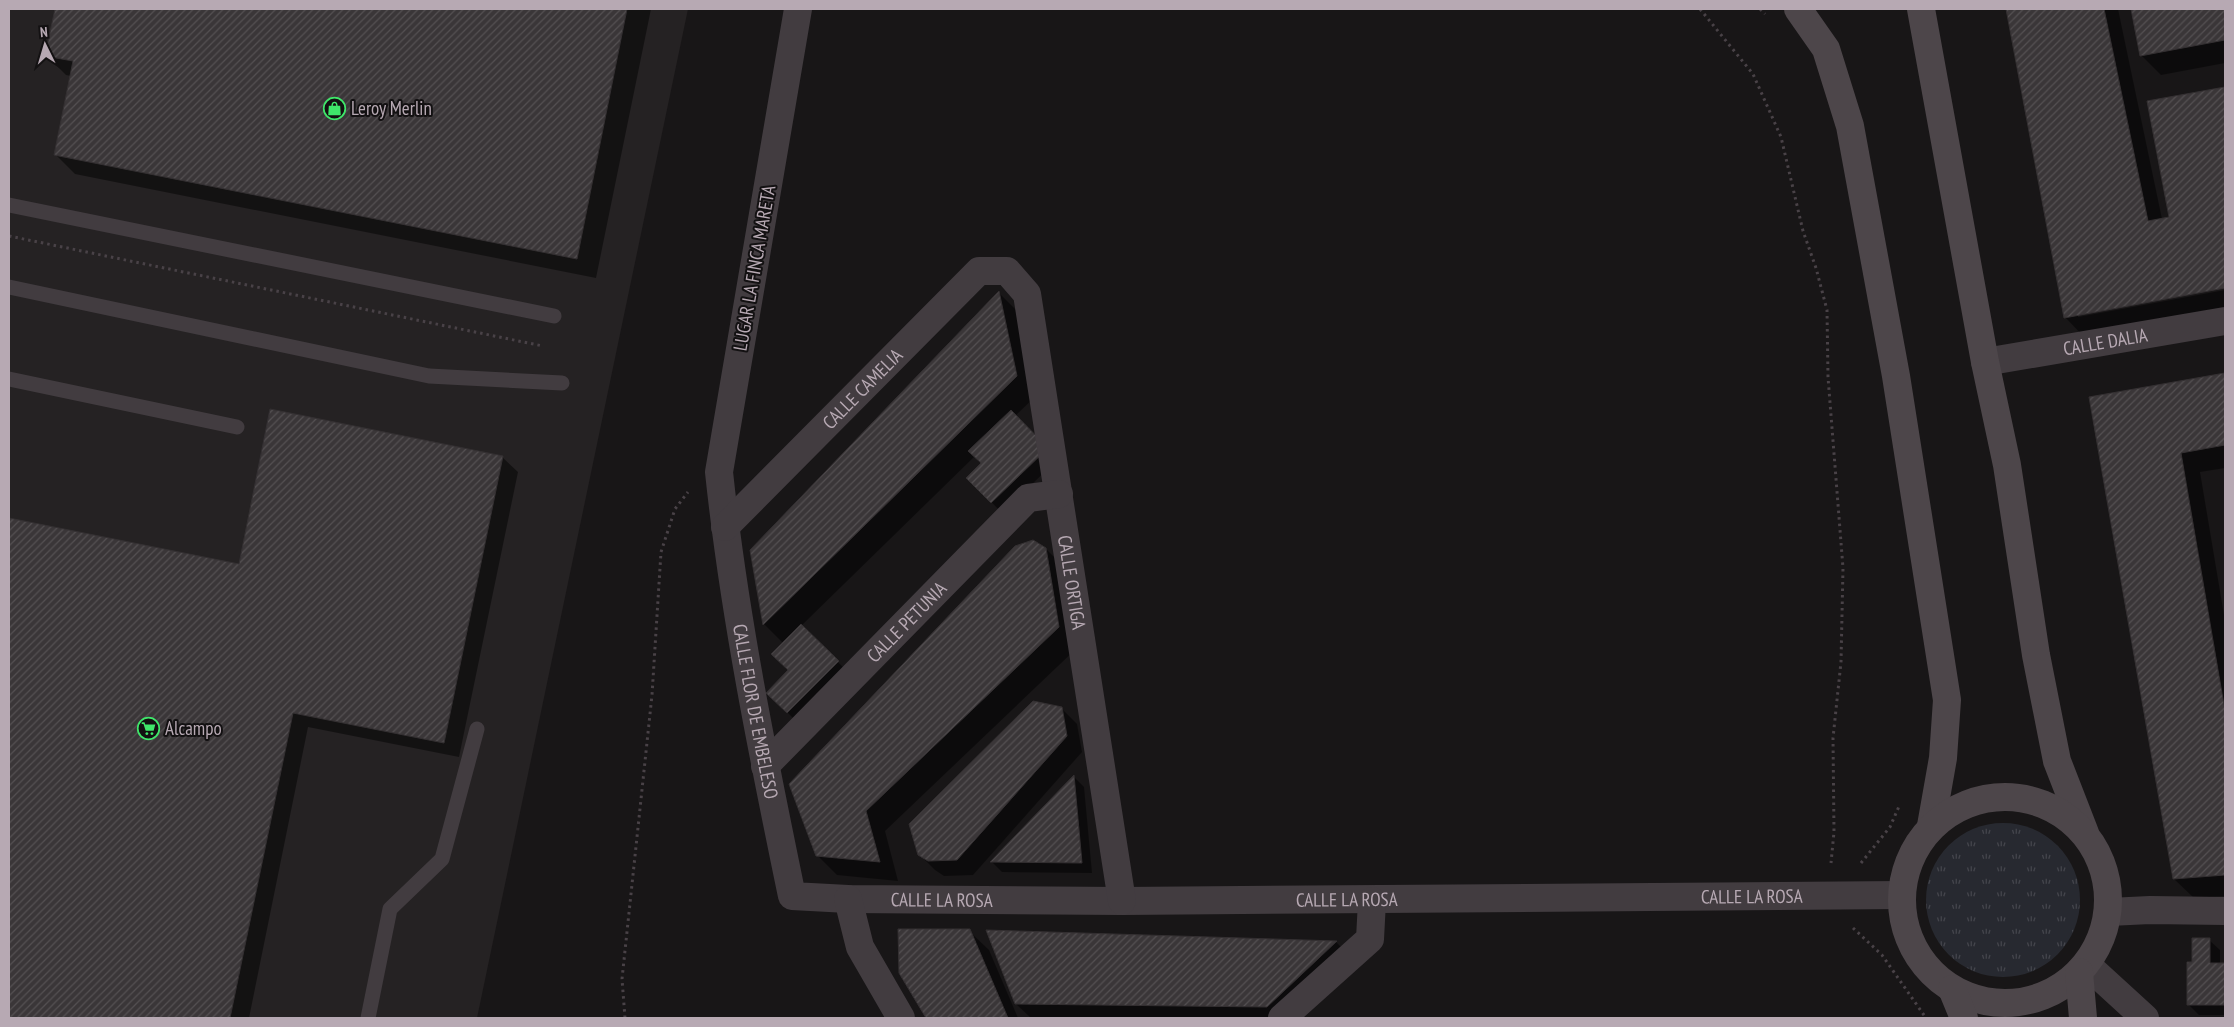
<svg xmlns="http://www.w3.org/2000/svg" width="2234" height="1027" font-family="'PT Sans Narrow',sans-serif">
  <defs>
    <pattern id="grass-tufts" width="24" height="20" patternUnits="userSpaceOnUse" patternTransform="scale(1.25)"><rect width="24" height="20" fill="#272930"/><path d="M3 7l-1-3M5 7V3M7 7l1-3M15 17l-1-3M17 17v-4M19 17l1-3" fill="none" stroke="#44454c"/></pattern>
    <pattern id="building-hatch" width="6" height="6" patternUnits="userSpaceOnUse" patternTransform="scale(1.25)"><rect width="6" height="6" fill="#3a3638"/><path d="M-1 1l2-2M0 6l6-6M5 7l2-2" fill="none" stroke="#545052"/></pattern>
  </defs>
  <rect width="100%" height="100%" fill="#181617"/>
  <path fill="#252223" d="M9,9H688L477,1018H9Z"/>
  <circle fill="url(#grass-tufts)" cx="2003" cy="900" r="77"/>
  <g fill="#0007">
    <path d="M56,9H651L596,278L75,174L55,154L71,76L66,75L46,55Z"/>
    <path d="M2007,9H2118L2162,219L2170,218L2149,102L2225,88V287L2078,314V317L2225,290V311L2084,337L2065,317Z"/>
    <path d="M2133,9H2225V63L2161,75L2141,55Z"/>
    <path d="M999,293L1018,312L1036,396L1015,416L1057,460L1002,513L968,478L983,463L975,456L801,626L848,672L798,723L768,693L790,670L783,643L764,624L751,550Z"/>
    <path d="M2225,375V468L2200,472L2225,621V896L2194,898L2174,879L2091,398Z"/>
    <path d="M502,457L518,472L459,757L308,727L249,1018H9V519L240,565Z"/>
    <path d="M1046,549L1066,569L1078,647L885,831L898,881L837,875L817,855Z"/>
    <path d="M1061,708L1077,724L1082,752L973,875L944,876L935,870L919,854Z"/>
    <path d="M1074,777L1084,787L1092,873L1002,872L992,862Z"/>
    <path d="M969,931L989,950L1018,1018H927L901,973Z"/>
    <path d="M2209,940L2220,950V964H2225V1015H2199L2188,1004L2193,964Z"/>
    <path d="M1336,942L1355,961L1294,1018H1031L1016,1004Z"/>
  </g>
  <g fill="url(#building-hatch)" stroke="#343032">
    <path d="M55,9H627L577,259L54,155L73,61L45,56Z"/>
    <path d="M2006,9H2104L2148,221L2169,217L2147,101L2225,87V288L2064,318Z"/>
    <path d="M2131,9H2225V40L2140,56Z"/>
    <path d="M999,291L1017,376L763,625L750,550Z"/>
    <path d="M2225,373V445L2181,453L2225,711V875L2173,879L2089,397Z"/>
    <path d="M270,409L503,456L444,743L293,713L230,1018H9V518L239,564Z"/>
    <path d="M1011,410L1048,448L991,503L966,478L981,463L968,451Z"/>
    <path d="M1033,540L1046,548L1059,627L866,811L880,862L816,856L789,784L1015,546Z"/>
    <path d="M801,624L839,661L787,713L766,693L788,670L771,654Z"/>
    <path d="M1033,701L1062,707L1067,736L957,860L928,861L918,855L909,824Z"/>
    <path d="M1074,775L1082,863L990,862Z"/>
    <path d="M898,929H970L1008,1018H926L899,973Z"/>
    <path d="M986,930L1337,941L1267,1007L1015,1004Z"/>
    <path d="M2192,938H2210V963H2225V1005H2187V962H2192Z"/>
  </g>
  <g fill="none" stroke-linecap="round" stroke-linejoin="round">
    <g stroke="#494247" stroke-width="3" stroke-dasharray="2.5 4" stroke-linecap="butt">
      <path d="M1700,9L1753,74L1781,137L1803,231L1816,268L1827,310L1828,377L1843,568L1841,662L1833,738L1834,832L1831,863"/>
      <path d="M1760,9L1765,14"/>
      <path d="M9,236L543,346"/>
      <path d="M1861,863L1890,827L1900,804"/>
      <path d="M1853,928L1882,955L1926,1018"/>
      <path d="M625,1018L622,979L652,695L661,552L675,509L688,492"/>
    </g>
    <g stroke="#423c40" stroke-width="15">
      <path d="M9,205L554,316"/>
      <path d="M9,287L429,376L562,383"/>
      <path d="M9,379L237,427"/>
      <path d="M368,1018L390,909L442,859L477,729"/>
    </g>
    <g stroke="#423c40" stroke-width="28">
      <path id="s1" d="M798,9L719,472C734,614 763,756 792,896L848,899L1122,901L1901,895"/>
      <path id="s2" d="M1985,362L2225,321"/>
      <path id="s3" d="M725,527L979,271H1007L1027,294L1122,901"/>
      <path id="s4" d="M765,766L1028,498L1059,494"/>
      <path d="M848,899L860,947L901,1018"/>
      <path d="M2109,912L2150,910L2225,911"/>
      <path d="M2087,965L2145,1018"/>
      <path d="M1282,1018L1370,939L1372,901"/>
    </g>
    <g stroke="#4d464a" stroke-width="28">
      <path d="M1798,9L1826,49L1850,126L1896,376L1947,700L1943,758L1931,826"/>
      <path d="M1921,9L1985,362L2007,465L2036,655L2057,761L2085,833"/>
      <circle cx="2005" cy="900" r="103"/>
      <path d="M2079,972L2083,1018"/>
      <path d="M1952,989L1964,1018"/>
    </g>
  </g>
  <defs>
    <symbol id="shop-ring" viewBox="-11 -11 22 22"><circle r="9.5" fill="#131112" stroke="#3fe76a" stroke-width="1.5"/><path d="M-5-2.5h2.3a2.7 3.5 0 0 1 5.4 0H5L5.5 6h-11ZM-1.5-2.5h3a1.5 2.3 0 0 0-3 0Z" fill="#3fe76a"/></symbol>
    <symbol id="supermarket-ring" viewBox="-11 -11 22 22"><circle r="9.5" fill="#131112" stroke="#3fe76a" stroke-width="1.5"/><path d="M-6-5.5h2.5l.6 2H6L4.5 2H-2.5L-4.4-4H-6ZM-1.5 3.2a1.3 1.3 0 1 0 .1 0ZM3 3.2a1.3 1.3 0 1 0 .1 0Z" fill="#3fe76a"/></symbol>
  </defs>
  <g fill-rule="evenodd">
    <use href="#shop-ring" x="322" y="96" width="25" height="25"/>
    <use href="#supermarket-ring" x="136" y="716" width="25" height="25"/>
  </g>
  <g text-anchor="middle" stroke-width="4" stroke-linejoin="round" paint-order="stroke">
    <g font-size="19" fill="#b7a9b3" stroke="#131112" text-anchor="start">
      <text x="351" y="115">Leroy Merlin</text>
      <text x="165" y="735">Alcampo</text>
    </g>
    <g font-size="19" fill="#b7a9b3" stroke="#131112">
      <text transform="translate(754 268) rotate(-80)" y="7">LUGAR LA FINCA MARETA</text>
      <text dy="7" stroke="none"><textPath href="#s2" startOffset="122">CALLE DALIA</textPath></text>
      <text dy="7" stroke="none"><textPath href="#s3" startOffset="195">CALLE CAMELIA</textPath></text>
      <text dy="7" stroke="none"><textPath href="#s3" startOffset="711">CALLE ORTIGA</textPath></text>
      <text dy="7" stroke="none"><textPath href="#s4" startOffset="202">CALLE PETUNIA</textPath></text>
      <text dy="7" stroke="none"><textPath href="#s1" startOffset="712">CALLE FLOR DE EMBELESO</textPath></text>
      <text dy="7" stroke="none"><textPath href="#s1" startOffset="1860">CALLE LA ROSA</textPath></text>
      <text dy="7" stroke="none"><textPath href="#s1" startOffset="1050">CALLE LA ROSA</textPath></text>
      <text dy="7" stroke="none"><textPath href="#s1" startOffset="1455">CALLE LA ROSA</textPath></text>
    </g>
  </g>
  <rect width="2234" height="1027" fill="none" stroke="#b7a9b3" stroke-width="20"/>
  <g transform="translate(45 45) rotate(355)" stroke="#131112" stroke-width="4" paint-order="stroke">
  <path d="M0-4L9 19L0 12L-9 19Z" fill="#b7a9b3"/>
  <text y="-8" font-size="14" font-weight="bold" text-anchor="middle" fill="#b7a9b3">N</text>
  </g>
</svg>
